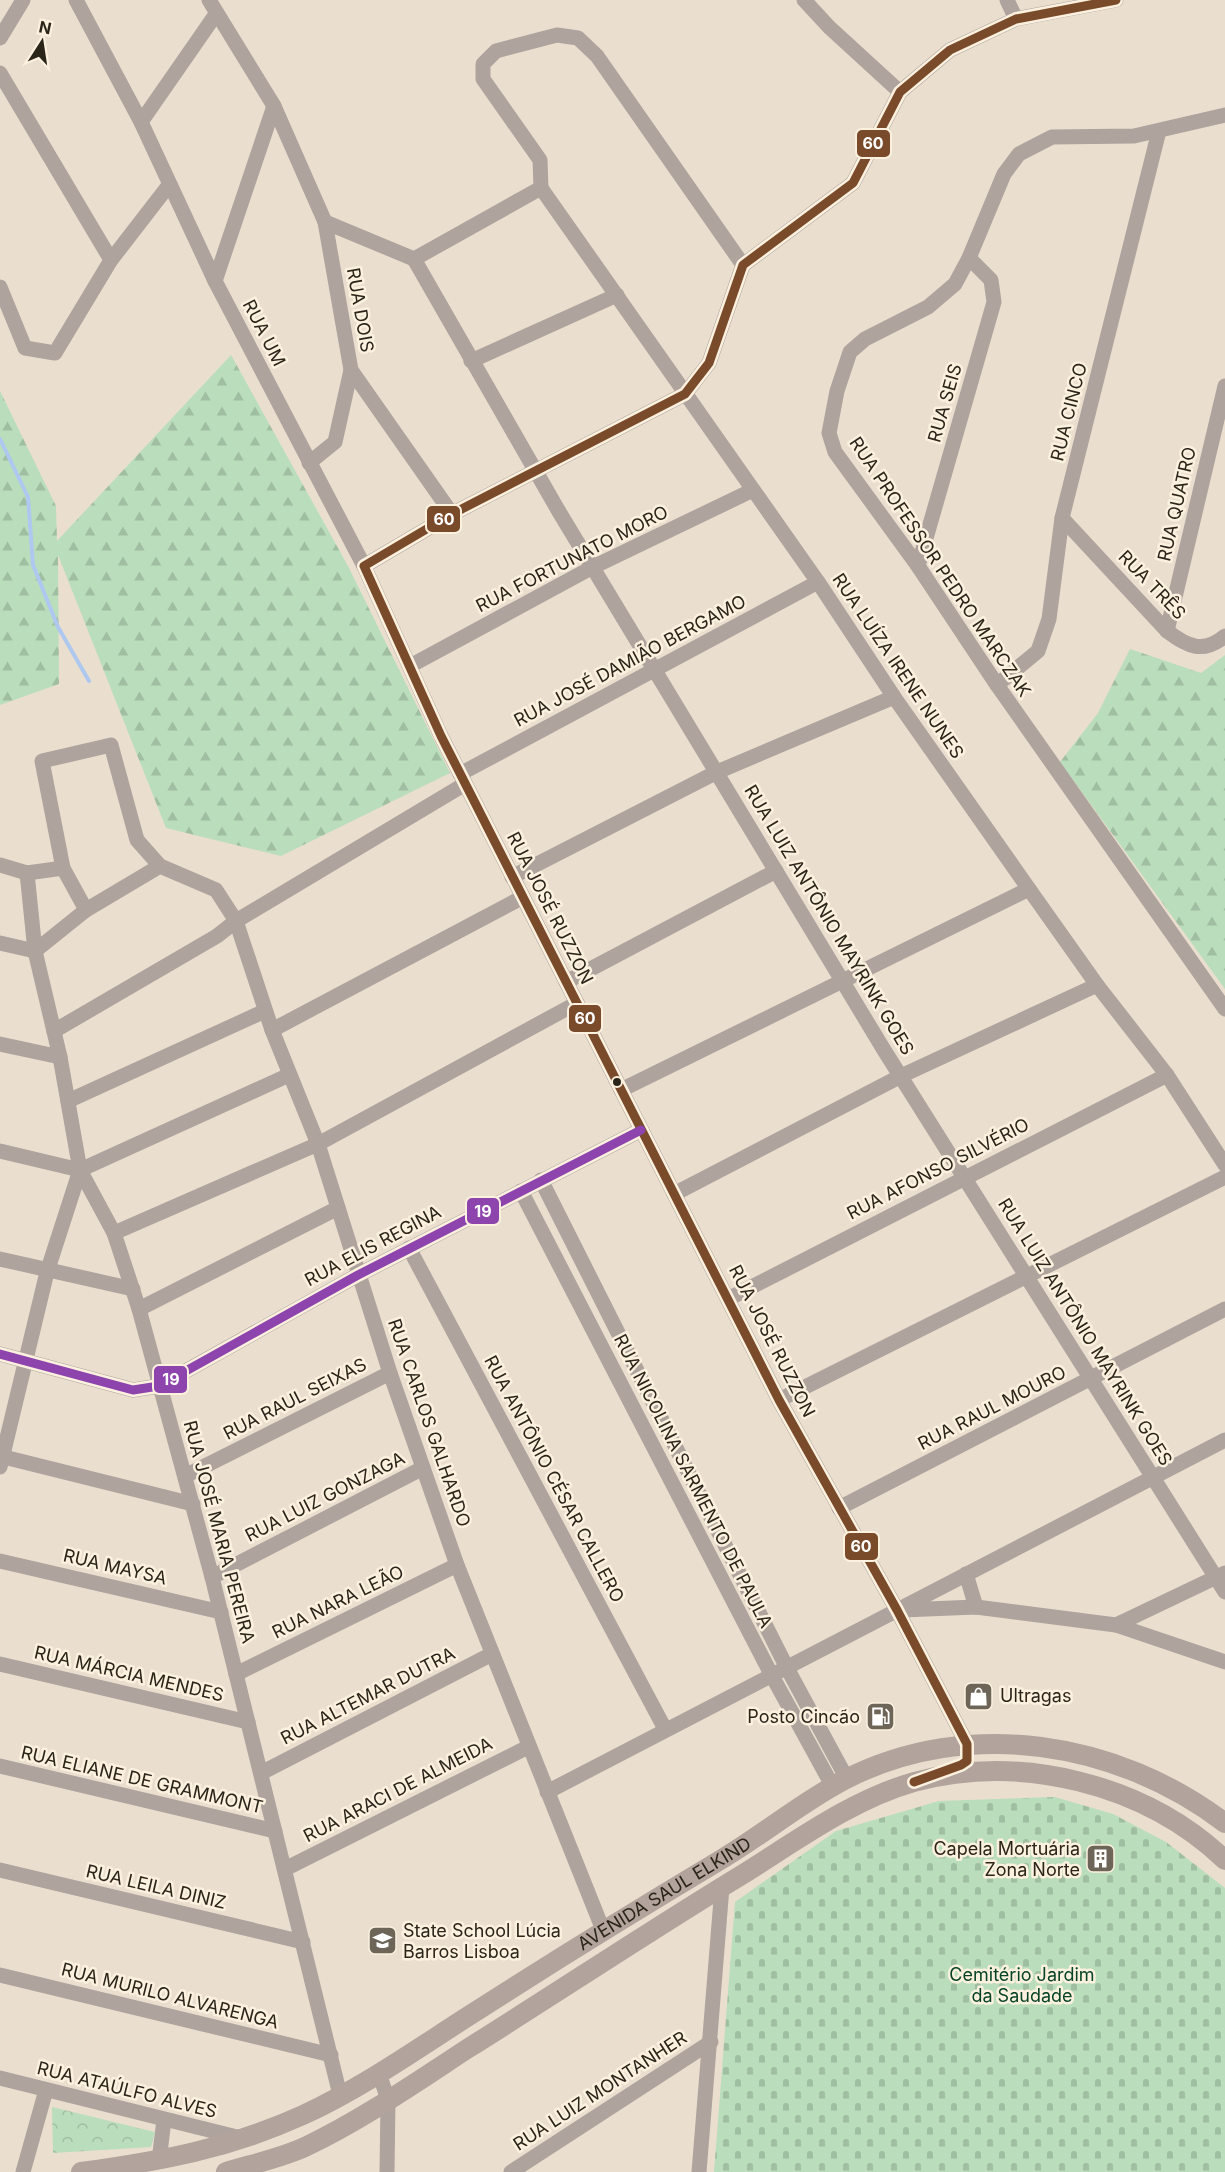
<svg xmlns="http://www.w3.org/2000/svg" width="1225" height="2172" font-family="Inter,sans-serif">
  <defs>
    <pattern id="forest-firs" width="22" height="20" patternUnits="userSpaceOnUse" patternTransform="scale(1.5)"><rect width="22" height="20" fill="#baddbc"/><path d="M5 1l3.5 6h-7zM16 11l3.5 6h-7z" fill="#a0bea1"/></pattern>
    <pattern id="cemetery-stones" width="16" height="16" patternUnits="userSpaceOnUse" patternTransform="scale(1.5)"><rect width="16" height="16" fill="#baddbc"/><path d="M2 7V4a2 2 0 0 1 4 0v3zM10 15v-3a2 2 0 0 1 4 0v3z" fill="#a0bea1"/></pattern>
    <pattern id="park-crowns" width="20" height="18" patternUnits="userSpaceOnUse" patternTransform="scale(1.5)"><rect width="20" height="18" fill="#baddbc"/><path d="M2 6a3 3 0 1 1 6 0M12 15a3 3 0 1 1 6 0" fill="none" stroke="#a0bea1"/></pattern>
  </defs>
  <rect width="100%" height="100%" fill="#eadfcf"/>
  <g fill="url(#forest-firs)">
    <path d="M231,355L348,566L450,773L281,856L166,828L58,555L59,684L0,705V391L56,506L57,541Z"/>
    <path d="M1130,649L1201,673L1225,655V989L1060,762L1098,713Z"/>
  </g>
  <path fill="url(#cemetery-stones)" d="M1055,1797L1113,1814L1166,1842L1225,1888V2172H714L735,1902L836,1831L939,1801Z"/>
  <path fill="url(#park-crowns)" d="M52,2107L155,2132L151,2147L53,2153Z"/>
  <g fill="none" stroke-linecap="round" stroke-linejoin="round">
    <path stroke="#aec8f0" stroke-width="4" d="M0,439L28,497L33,565L58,627L89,681"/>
    <g stroke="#afa39d" stroke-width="15">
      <path d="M76,0L141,122L215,281"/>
      <path d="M209,0L274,106L325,222L351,370L335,442L309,463"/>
      <path d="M804,0L829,27L900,92"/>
      <path d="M1007,0L1016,19"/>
      <path d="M0,38L23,0"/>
      <path d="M0,73L111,260"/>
      <path d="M274,106L215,281L364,566"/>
      <path d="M1225,115L1134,136L1052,137L1019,154L1004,174L969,258L955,284L928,307L865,339L850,352L837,391L829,433L835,452L918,566L997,685L1225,1009"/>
      <path d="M141,122L216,14"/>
      <path d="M541,188L818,582L894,697L1029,889L1097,985L1167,1075L1225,1165"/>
      <path d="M541,188L540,160L483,79V64L496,51L557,35L578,38L597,56L743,265"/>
      <path d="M325,222L414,259"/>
      <path d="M414,259L558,510L884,1050L1225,1592"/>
      <path d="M414,259L541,188"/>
      <path d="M0,287L25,348L55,353L111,260L169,185"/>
      <path d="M471,361L617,295"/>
      <path d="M351,370L452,514"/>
      <path d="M1062,518L1167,631C1188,647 1203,654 1225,636"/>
      <path d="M918,566L994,302L991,280L969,258"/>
      <path d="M1167,631L1225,386"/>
      <path d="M410,666L593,567L753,490"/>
      <path d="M997,685L1038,651L1049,619L1062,518L1159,131"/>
      <path d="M460,774L818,582"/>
      <path d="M0,865L27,873L63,868"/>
      <path d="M27,873L35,951L60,1057L80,1170L114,1233L139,1309L212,1577L340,2095"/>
      <path d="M512,877L717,772L894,697"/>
      <path d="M86,910L63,868L42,761L111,745L137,840L160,866L216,890L236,921L272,1030L318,1144L390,1373L457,1565L603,1930"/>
      <path d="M0,943L35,951"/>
      <path d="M35,951L86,910L160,866"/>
      <path d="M566,982L776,871"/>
      <path d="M272,1030L523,897"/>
      <path d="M54,1031L217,936L236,921L465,784"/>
      <path d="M0,1044L60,1057"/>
      <path d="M621,1090L1029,889"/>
      <path d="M68,1101L265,1011"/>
      <path d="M0,1151L80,1170"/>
      <path d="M80,1170L289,1075"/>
      <path d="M541,1180L786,1666L847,1779"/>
      <path d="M521,1191L771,1674L833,1787"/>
      <path d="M674,1194L901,1076L1097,985"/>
      <path d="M114,1233L318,1144L577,1003"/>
      <path d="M409,1248L665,1729"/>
      <path d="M0,1259L133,1289"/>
      <path d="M728,1299L1167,1075"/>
      <path d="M139,1309L338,1208"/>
      <path d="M0,1354L133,1390L159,1386L358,1275L641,1130"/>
      <path d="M779,1400L1225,1177"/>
      <path d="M0,1456L193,1504"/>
      <path d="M0,1467L47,1272L80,1170"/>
      <path d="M185,1476L390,1373"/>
      <path d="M839,1508L1225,1309"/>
      <path d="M0,1561L221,1612"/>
      <path d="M966,1574L976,1607"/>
      <path d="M212,1577L423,1468"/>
      <path d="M903,1610L976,1607L1116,1625L1225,1662"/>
      <path d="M1116,1625L1225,1573"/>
      <path d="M0,1664L248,1722"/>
      <path d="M236,1674L457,1565"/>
      <path d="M967,1744L897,1610L779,1400L441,736L364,566L452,514L685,394L709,363L743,265L853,183L900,92L950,50L1016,19L1116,0"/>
      <path d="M0,1766L275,1831"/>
      <path d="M261,1773L492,1654"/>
      <path d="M547,1792L1225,1440"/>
      <path d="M285,1869L528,1747"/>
      <path d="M0,1870L303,1942"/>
      <path d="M0,1975L331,2055"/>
      <path d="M379,2073L388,2100L387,2172"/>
      <path d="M0,2078L241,2138"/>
      <path d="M159,2161L164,2120"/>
      <path d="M23,2172L46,2090"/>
      <path d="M511,2172L711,2042"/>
      <path d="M699,2172L722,1887"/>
    </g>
    <g stroke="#b2a49c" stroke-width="20">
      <path id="s1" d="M81,2172C161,2161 228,2149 303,2115C364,2087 421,2046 478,2010C559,1958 640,1908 722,1859C764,1834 803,1801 846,1779C969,1717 1117,1741 1225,1823"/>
      <path d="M226,2172C252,2164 282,2158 307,2146C363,2119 415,2083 467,2049C558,1992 648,1932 740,1876C795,1842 851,1800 914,1782C1021,1753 1145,1784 1225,1860"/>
    </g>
    <defs>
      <path id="bus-1" d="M914,1782L961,1765L967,1761V1744L897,1610L779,1400L441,736L364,566L452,514L685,394L709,363L743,265L853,183L900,92L950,50L1016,19L1116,0"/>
      <path id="bus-2" d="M0,1354L133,1390L159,1386L358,1275L641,1130"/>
    </defs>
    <use href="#bus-1" stroke="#fcf1df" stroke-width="14"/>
    <use href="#bus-2" stroke="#fcf1df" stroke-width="14"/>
    <use href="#bus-1" stroke="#7a4b2a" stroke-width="9"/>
    <use href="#bus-2" stroke="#8e44ad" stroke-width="9"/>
  </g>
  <defs>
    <symbol id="shop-square" viewBox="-11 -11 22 22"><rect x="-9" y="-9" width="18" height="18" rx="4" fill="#6e6559" stroke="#fcf1df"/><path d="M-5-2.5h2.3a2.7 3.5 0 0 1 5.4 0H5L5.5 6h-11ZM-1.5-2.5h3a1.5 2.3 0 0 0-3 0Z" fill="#fff"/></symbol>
    <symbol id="fuel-square" viewBox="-11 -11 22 22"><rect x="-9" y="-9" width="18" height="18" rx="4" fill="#6e6559" stroke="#fcf1df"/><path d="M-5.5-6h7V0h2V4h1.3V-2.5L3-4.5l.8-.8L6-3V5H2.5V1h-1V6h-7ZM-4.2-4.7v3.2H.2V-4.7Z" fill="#fff"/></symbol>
    <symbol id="building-square" viewBox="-11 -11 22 22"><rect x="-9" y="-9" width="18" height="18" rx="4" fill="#6e6559" stroke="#fcf1df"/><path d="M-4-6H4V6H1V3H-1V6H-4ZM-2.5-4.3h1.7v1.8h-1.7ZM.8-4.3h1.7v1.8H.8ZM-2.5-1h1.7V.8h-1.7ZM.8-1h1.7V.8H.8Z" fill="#fff"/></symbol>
    <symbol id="school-square" viewBox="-11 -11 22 22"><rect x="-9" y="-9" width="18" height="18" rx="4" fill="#6e6559" stroke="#fcf1df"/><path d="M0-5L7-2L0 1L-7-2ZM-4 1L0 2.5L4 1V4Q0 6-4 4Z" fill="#fff"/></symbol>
  </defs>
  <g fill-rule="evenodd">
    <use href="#shop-square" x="962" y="1680" width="33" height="33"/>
    <use href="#fuel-square" x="864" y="1700" width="33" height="33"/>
    <use href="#building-square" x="1084" y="1842" width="33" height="33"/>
    <use href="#school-square" x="366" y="1924" width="33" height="33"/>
  </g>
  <circle fill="#2b2419" stroke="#fcf1df" stroke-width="2" cx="617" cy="1082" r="5"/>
  <g text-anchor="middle" stroke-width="5" stroke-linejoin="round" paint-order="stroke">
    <g font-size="18" fill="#2b2419" stroke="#fcf1df">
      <text transform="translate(360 310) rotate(80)" y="6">RUA DOIS</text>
      <text transform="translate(264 333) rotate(63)" y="6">RUA UM</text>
      <text transform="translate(945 403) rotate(-74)" y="6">RUA SEIS</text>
      <text transform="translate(1069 412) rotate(-76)" y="6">RUA CINCO</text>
      <text transform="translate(1177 504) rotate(-77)" y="6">RUA QUATRO</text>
      <text transform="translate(572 559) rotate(-27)" y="6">RUA FORTUNATO MORO</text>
      <text transform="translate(940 567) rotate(56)" y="6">RUA PROFESSOR PEDRO MARCZAK</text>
      <text transform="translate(1152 585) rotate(46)" y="6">RUA TRÊS</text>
      <text transform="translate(630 661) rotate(-28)" y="6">RUA JOSÉ DAMIÃO BERGAMO</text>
      <text transform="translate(898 666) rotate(56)" y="6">RUA LUÍZA IRENE NUNES</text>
      <text transform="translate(550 908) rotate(63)" y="6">RUA JOSÉ RUZZON</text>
      <text transform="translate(829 920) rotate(59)" y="6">RUA LUIZ ANTÔNIO MAYRINK GOES</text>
      <text transform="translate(938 1169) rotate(-27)" y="6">RUA AFONSO SILVÉRIO</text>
      <text transform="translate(373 1246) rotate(-28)" y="6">RUA ELIS REGINA</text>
      <text transform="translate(1085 1332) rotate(58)" y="6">RUA LUIZ ANTÔNIO MAYRINK GOES</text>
      <text transform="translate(772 1341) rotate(63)" y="6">RUA JOSÉ RUZZON</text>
      <text transform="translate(295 1399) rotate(-27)" y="6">RUA RAUL SEIXAS</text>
      <text transform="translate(992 1408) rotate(-27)" y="6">RUA RAUL MOURO</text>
      <text transform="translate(429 1423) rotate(71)" y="6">RUA CARLOS GALHARDO</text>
      <text transform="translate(554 1479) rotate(62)" y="6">RUA ANTÔNIO CÉSAR CALLERO</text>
      <text transform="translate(693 1481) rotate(63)" y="6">RUA NICOLINA SARMENTO DE PAULA</text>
      <text transform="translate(325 1497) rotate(-27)" y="6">RUA LUIZ GONZAGA</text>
      <text transform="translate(219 1532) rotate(75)" y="6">RUA JOSÉ MARIA PEREIRA</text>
      <text transform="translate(115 1567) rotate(13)" y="6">RUA MAYSA</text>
      <text transform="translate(338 1602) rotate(-26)" y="6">RUA NARA LEÃO</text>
      <text transform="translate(129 1674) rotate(13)" y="6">RUA MÁRCIA MENDES</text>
      <text transform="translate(368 1696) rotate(-27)" y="6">RUA ALTEMAR DUTRA</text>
      <text transform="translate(142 1780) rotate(13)" y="6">RUA ELIANE DE GRAMMONT</text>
      <text transform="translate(398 1790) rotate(-27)" y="6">RUA ARACI DE ALMEIDA</text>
      <text transform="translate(156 1887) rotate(13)" y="6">RUA LEILA DINIZ</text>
      <text dy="6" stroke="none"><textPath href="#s1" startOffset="654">AVENIDA SAUL ELKIND</textPath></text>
      <text transform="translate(170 1996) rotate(14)" y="6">RUA MURILO ALVARENGA</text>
      <text transform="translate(127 2090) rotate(14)" y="6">RUA ATAÚLFO ALVES</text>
      <text transform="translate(600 2091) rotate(-33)" y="6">RUA LUIZ MONTANHER</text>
    </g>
    <g font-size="18" fill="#2b2419" stroke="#fcf1df" text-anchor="start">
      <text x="1000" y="1702">Ultragas</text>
      <text x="860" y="1723" text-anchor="end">Posto Cincão</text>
      <text x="1080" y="1855" text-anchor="end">Capela Mortuária<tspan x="1080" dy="21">Zona Norte</tspan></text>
      <text x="403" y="1937">State School Lúcia<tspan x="403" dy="21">Barros Lisboa</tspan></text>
    </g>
    <g font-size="18" fill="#074426" stroke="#fcf1df">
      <text x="1022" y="1981">Cemitério Jardim<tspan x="1022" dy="21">da Saudade</tspan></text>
    </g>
  </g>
  <g stroke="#fcf1df" stroke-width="2">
    <rect x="856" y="129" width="35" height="29" rx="6" fill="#7a4b2a"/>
    <rect x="426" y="505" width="35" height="28" rx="6" fill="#7a4b2a"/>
    <rect x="568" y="1004" width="34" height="29" rx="6" fill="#7a4b2a"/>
    <rect x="466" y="1197" width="34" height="28" rx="6" fill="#8e44ad"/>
    <rect x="153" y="1365" width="35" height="29" rx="6" fill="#8e44ad"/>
    <rect x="844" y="1532" width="35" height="29" rx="6" fill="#7a4b2a"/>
  </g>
  <g font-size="16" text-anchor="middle" font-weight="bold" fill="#fff">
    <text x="873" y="149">60</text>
    <text x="444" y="525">60</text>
    <text x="585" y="1024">60</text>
    <text x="483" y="1217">19</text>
    <text x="171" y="1385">19</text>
    <text x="861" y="1552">60</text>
  </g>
  <g transform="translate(42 42) rotate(12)" stroke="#fcf1df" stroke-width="4.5" paint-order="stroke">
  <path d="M0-4.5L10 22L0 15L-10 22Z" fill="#2b2419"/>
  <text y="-9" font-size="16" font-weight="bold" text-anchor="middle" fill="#2b2419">N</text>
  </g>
</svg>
